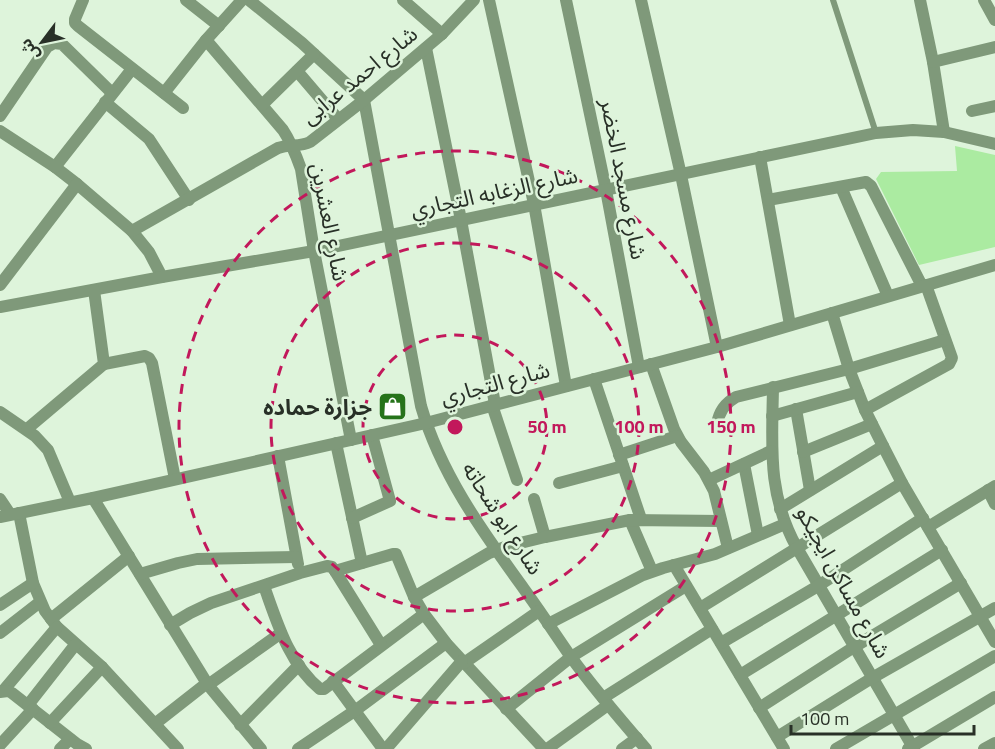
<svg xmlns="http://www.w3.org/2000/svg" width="995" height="749" font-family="'Titillium Web','Noto Sans Arabic',sans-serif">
  <rect width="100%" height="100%" fill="#def4db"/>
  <path fill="#abeba1" d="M955,146L995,155V247L919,265L876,179L881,172L957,171Z"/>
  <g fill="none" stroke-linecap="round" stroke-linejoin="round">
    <path stroke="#7f997a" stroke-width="6" d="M833,0L876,133"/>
    <g stroke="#7f997a" stroke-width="12">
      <path d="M83,0L75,19V23L78,26L183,108"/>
      <path d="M186,0L219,26"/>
      <path d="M249,0L302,43L364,100L421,406C441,475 483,532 524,589C540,611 555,634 571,657C594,689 620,719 646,749"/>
      <path d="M403,0L442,34"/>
      <path d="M489,0L534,204L566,386"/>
      <path d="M566,0L606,190L639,367"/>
      <path d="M641,0L681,175L717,347"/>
      <path d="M920,0L933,62L944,132"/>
      <path d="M984,0L995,20"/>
      <path d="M206,40L283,130C291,142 296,155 301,169L314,251L351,440"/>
      <path d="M426,48L461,220L495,404"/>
      <path d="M933,62L995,47"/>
      <path d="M297,71L338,119"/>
      <path d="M164,93L206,40L242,0"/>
      <path d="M105,102L149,139L189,200"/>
      <path d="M262,105L314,54"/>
      <path d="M972,111L995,106"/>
      <path d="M0,116L47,47L54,43L62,44L112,93"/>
      <path d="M0,131L55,167L77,184L132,231L149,252L162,277"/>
      <path d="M760,157L790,325"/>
      <path d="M55,167L132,69"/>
      <path d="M841,187L888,296"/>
      <path d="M768,200L866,182L871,186L922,286"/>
      <path d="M132,231L278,148C289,144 300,147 310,142L364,100L442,34L474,0"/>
      <path d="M0,285L77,184"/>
      <path d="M0,307L162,277L314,251L876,133L913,130L944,132L995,144"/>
      <path d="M832,313L849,369L865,410L883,446L902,483L995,642"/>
      <path d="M104,364L145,356L149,358L152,363L175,479"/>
      <path d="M651,364L674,429L681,442L704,472L714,491L728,548"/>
      <path d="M594,379L641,519"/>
      <path d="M773,387C772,447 767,494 797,548L914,749"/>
      <path d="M492,405L517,480"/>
      <path d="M796,409L810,490"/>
      <path d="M865,410L949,364L952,358L926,285"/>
      <path d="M0,412L35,436L48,450L70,502"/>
      <path d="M772,416L858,392"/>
      <path d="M717,424C719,412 725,403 736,397L849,369L945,340"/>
      <path d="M27,429L104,364L94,290"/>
      <path d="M336,443L362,563"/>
      <path d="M803,452L872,424"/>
      <path d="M619,455L677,436"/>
      <path d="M278,456L298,564"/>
      <path d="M744,464L758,535"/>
      <path d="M709,480L771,451"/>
      <path d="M559,483L623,466"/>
      <path d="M988,490L995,504"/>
      <path d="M93,498L208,685L261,749"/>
      <path d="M0,499L10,514"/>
      <path d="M534,499L545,537"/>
      <path d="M780,509L883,446"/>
      <path d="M19,513L33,583L45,611L57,627L102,667L178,749"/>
      <path d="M352,518L390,501L372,435"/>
      <path d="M630,520L652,571"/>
      <path d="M928,527L995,486"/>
      <path d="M674,565L784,749"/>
      <path d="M335,571L393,554H396L414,597L424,614L446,643L544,749"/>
      <path d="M140,574L178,563L197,559L296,557"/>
      <path d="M264,586C277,622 289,664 320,689H324L424,614"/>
      <path d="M414,597L489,553L508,546L545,537L630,520L721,521"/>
      <path d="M0,605L33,583"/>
      <path d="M700,608L902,483"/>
      <path d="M51,619L129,556"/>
      <path d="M548,624L643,575L663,568L715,554L785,524"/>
      <path d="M170,625L190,613L211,603L300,573L327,566L332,567L335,571L381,645"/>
      <path d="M0,633L40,602"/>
      <path d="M721,643L818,586L923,518"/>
      <path d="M464,663L539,611"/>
      <path d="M740,675L942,550"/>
      <path d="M333,681L383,749"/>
      <path d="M208,685L281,633"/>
      <path d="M3,691L57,627"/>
      <path d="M0,692L8,691L12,693L77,744L86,749"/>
      <path d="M603,698L712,629"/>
      <path d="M28,705L75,645"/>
      <path d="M759,708L854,647L961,583"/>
      <path d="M506,709L571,657L686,586"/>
      <path d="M50,723L102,667"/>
      <path d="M156,723L207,683"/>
      <path d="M240,725L299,665"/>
      <path d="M777,737L872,678L995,608"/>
      <path d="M0,745L33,709"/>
      <path d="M60,749L70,739"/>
      <path d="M298,749L356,710L446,643"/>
      <path d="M386,749L462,661"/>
      <path d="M547,749L608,705"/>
      <path d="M622,749L637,738"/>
      <path d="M836,749L995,656"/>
      <path d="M908,749L995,697"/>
      <path d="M984,749L995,743"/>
    </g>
    <path stroke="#7f997a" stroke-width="12" d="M0,517L93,498L426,423L717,347L995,265"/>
  </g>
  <g fill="none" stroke="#c2185b" stroke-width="3" stroke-dasharray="10 8">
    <circle cx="455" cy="427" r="92"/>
    <circle cx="455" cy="427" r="184"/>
    <circle cx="455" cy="427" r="276"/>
  </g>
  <defs>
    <symbol id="shop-square" viewBox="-11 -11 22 22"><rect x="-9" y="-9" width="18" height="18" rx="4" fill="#26731a" stroke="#def4db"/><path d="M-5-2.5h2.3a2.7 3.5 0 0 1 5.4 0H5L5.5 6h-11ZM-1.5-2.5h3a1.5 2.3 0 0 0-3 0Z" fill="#fff"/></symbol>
  </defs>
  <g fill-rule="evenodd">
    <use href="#shop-square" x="376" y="390" width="33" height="33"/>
  </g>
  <g text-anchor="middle" stroke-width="5" stroke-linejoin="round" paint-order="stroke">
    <g font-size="22" fill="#283027" stroke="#def4db">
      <text transform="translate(359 75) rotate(-39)" y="8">شارع احمد عرابى</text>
      <text transform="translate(624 179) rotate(79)" y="8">شارع مسجد الخضر</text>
      <text transform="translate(494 192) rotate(-12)" y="8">شارع الزغابه التجاري</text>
      <text transform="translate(330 222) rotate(79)" y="8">شارع العشرين</text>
      <text transform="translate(495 383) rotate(-15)" y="8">شارع التجاري</text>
      <text transform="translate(503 518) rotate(57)" y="8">شارع ابو شحاته</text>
      <text transform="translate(844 582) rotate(61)" y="8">شارع مساكن ايجيكو</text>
    </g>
    <g font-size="22" font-weight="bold" fill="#283027" stroke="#def4db" text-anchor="end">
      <text x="372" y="415">جزارة حماده</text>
    </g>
  </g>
  <circle cx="455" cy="427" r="9" fill="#c2185b" stroke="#def4db" stroke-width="3"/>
  <g font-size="18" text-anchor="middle" font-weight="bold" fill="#c2185b" stroke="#def4db" stroke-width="5" stroke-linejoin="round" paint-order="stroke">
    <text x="547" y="433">50 m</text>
    <text x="639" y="433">100 m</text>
    <text x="731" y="433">150 m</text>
  </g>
  <g transform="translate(42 42) rotate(238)" stroke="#def4db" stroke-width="4.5" paint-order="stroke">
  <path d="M0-4.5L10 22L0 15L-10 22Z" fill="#283027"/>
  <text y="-9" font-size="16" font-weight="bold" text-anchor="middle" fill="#283027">ش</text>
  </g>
  <path d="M791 725v9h183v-9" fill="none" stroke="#283027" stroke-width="3"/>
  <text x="800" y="725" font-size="18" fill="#283027" stroke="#def4db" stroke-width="4.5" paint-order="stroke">100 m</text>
</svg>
